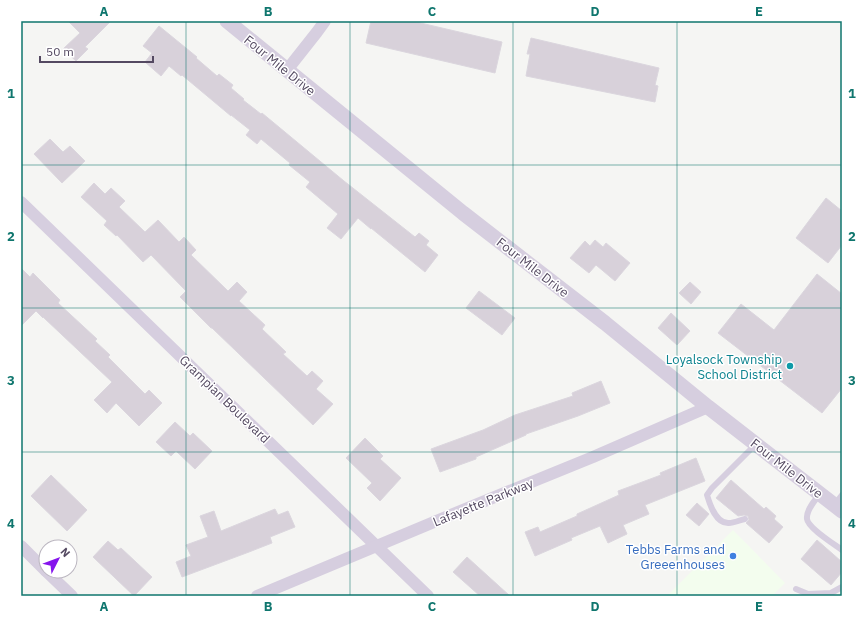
<svg xmlns="http://www.w3.org/2000/svg" width="863" height="617" font-family="'IBM Plex Sans',sans-serif">
  <rect width="100%" height="100%" fill="#f5f5f3"/>
  <path fill="#f3fdee" d="M733,530L785,583L772,596H667Z"/>
  <g fill="#d8d1da" stroke="#dbd6de">
    <path d="M68,21H111L85,47L88,49L76,61L63,49L80,33Z"/>
    <path d="M371,21H412L502,42L495,73L366,43Z"/>
    <path d="M159,26L197,57L196,58L217,76L219,74L233,85L231,88L244,99L243,100L261,114L262,113L344,181L415,237L419,233L429,241L426,245L438,255L425,272L371,228V229L358,218L341,239L327,228L338,214L306,187L310,182L289,165L290,163L261,139L257,144L246,135L250,130L231,115V116L182,75L181,76L169,66L161,76L145,62L152,53L143,46Z"/>
    <path d="M531,38L659,68L655,85L658,86L655,102L526,76L530,54H527Z"/>
    <path d="M50,139L63,152L70,146L85,161L62,183L34,154Z"/>
    <path d="M94,183L105,194L111,188L125,201L119,207L145,232L158,220L179,242L184,237L196,250L191,255L228,291L237,282L247,292L239,301L265,325L262,329L286,352L283,354L307,376L312,371L323,381L316,389L333,404L313,425L212,328H211L180,297L186,291L151,255L143,262L117,235L116,236L104,225L107,221L81,197Z"/>
    <path d="M826,198L842,211V245L828,263L796,238Z"/>
    <path d="M595,240L603,247L606,243L630,263L615,281L596,265L589,273L570,258L585,241L590,246Z"/>
    <path d="M21,268L30,277L33,273L60,300L58,303L97,339L95,341L110,355L108,357L145,394L149,390L162,403L139,426L116,403L107,413L94,400L112,382L43,317V318L36,311L21,326Z"/>
    <path d="M817,274L842,294V388L822,413L718,333L741,304L774,330Z"/>
    <path d="M690,282L701,292L691,304L679,293Z"/>
    <path d="M479,291L515,318L502,335L466,308Z"/>
    <path d="M671,313L690,331L677,345L658,328Z"/>
    <path d="M601,381L610,403L578,416L526,434V435L476,457V459L440,472L431,449L483,430L515,415L573,396L572,393Z"/>
    <path d="M175,422L190,436L193,433L212,451L195,469L176,451L171,456L156,442Z"/>
    <path d="M365,438L383,456L380,459L401,478L380,501L367,488L372,483L346,458Z"/>
    <path d="M696,458L705,481L645,505L649,514L623,525L627,534L608,543L600,526L571,538L572,540L535,556L525,532L538,527L540,532L577,516V514L619,495L618,491L661,475L660,473Z"/>
    <path d="M51,475L87,510L67,531L31,496Z"/>
    <path d="M731,480L764,509L766,507L776,516L774,519L783,527L769,543L746,523L749,520L748,516L744,515L738,516L716,498Z"/>
    <path d="M697,503L709,514L699,526L686,515Z"/>
    <path d="M275,509L278,515L288,511L295,527L270,537L272,543L249,552L182,577L176,562L191,556L186,545L208,537L200,516L214,511L221,531Z"/>
    <path d="M817,540L842,562V572L831,585L801,559Z"/>
    <path d="M108,541L118,550L121,548L152,577L134,596L93,557Z"/>
    <path d="M467,557L510,596H480L453,572Z"/>
  </g>
  <g fill="none" stroke-linecap="round" stroke-linejoin="round">
    <g stroke="#d6cedf" stroke-width="6">
      <path d="M820,494C815,500 806,510 807,519C808,528 834,544 842,550"/>
      <path d="M834,505L842,495"/>
      <path d="M745,519C740,520 734,523 729,523C716,524 710,505 707,495L712,488L756,444"/>
      <path d="M796,589L808,594L831,593L842,587"/>
    </g>
    <g stroke="#d6cedf" stroke-width="12">
      <path d="M287,70L317,32L325,21"/>
      <path d="M21,202L428,596"/>
      <path d="M21,546L46,571"/>
      <path d="M46,571L72,596"/>
      <path d="M257,596L458,512L593,457L708,407"/>
    </g>
    <path stroke="#d6cedf" stroke-width="15" d="M227,21L463,213L605,323L708,407L842,511"/>
  </g>
  <path fill="none" stroke="#0f766e" stroke-width="1" stroke-opacity="0.55" d="M186,21V596M350,21V596M513,21V596M677,21V596M21,165H842M21,308H842M21,452H842"/>
  <circle fill="#0f9aa8" stroke="#fff" stroke-width="1.5" cx="790" cy="366" r="4"/>
  <circle fill="#3f7fe0" stroke="#fff" stroke-width="1.5" cx="733" cy="556" r="4"/>
  <g text-anchor="middle" stroke-width="3" stroke-linejoin="round" paint-order="stroke">
    <g font-size="13" fill="#544961" stroke="#fff">
      <text transform="translate(280 65) rotate(39)" y="5">Four Mile Drive</text>
      <text transform="translate(533 267) rotate(38)" y="5">Four Mile Drive</text>
      <text transform="translate(225 399) rotate(44)" y="5">Grampian Boulevard</text>
      <text transform="translate(787 468) rotate(38)" y="5">Four Mile Drive</text>
      <text transform="translate(483 502) rotate(-22)" y="5">Lafayette Parkway</text>
    </g>
    <g font-size="13" fill="#0d838f" stroke="#fff" text-anchor="end">
      <text x="782" y="364">Loyalsock Township<tspan x="782" dy="15">School District</tspan></text>
    </g>
    <g font-size="13" fill="#366cbe" stroke="#fff" text-anchor="end">
      <text x="725" y="554">Tebbs Farms and<tspan x="725" dy="15">Greeenhouses</tspan></text>
    </g>
  </g>
  <rect width="863" height="617" fill="none" stroke="#ffffff" stroke-width="44"/>
  <g transform="translate(58 559) rotate(48)"><circle r="19" fill="#ffffff" stroke="#bbb6c0"/>
  <path d="M0-3L7 15L0 10L-7 15Z" fill="#8614ed"/>
  <text y="-6" font-size="11" font-weight="bold" text-anchor="middle" fill="#544961">N</text>
  </g>
  <path d="M40 56v6h113v-6" fill="none" stroke="#544961" stroke-width="2"/>
  <text x="46" y="56" font-size="12" fill="#544961" stroke="#ffffff" stroke-width="3" paint-order="stroke">50 m</text>
  <rect x="22" y="22" width="819" height="573" fill="none" stroke="#0f766e" stroke-width="1.5"/>
  <g font-size="13" text-anchor="middle" font-weight="bold" fill="#0f766e">
    <text x="104" y="16">A</text>
    <text x="268" y="16">B</text>
    <text x="432" y="16">C</text>
    <text x="595" y="16">D</text>
    <text x="759" y="16">E</text>
    <text x="11" y="98">1</text>
    <text x="852" y="98">1</text>
    <text x="11" y="241">2</text>
    <text x="852" y="241">2</text>
    <text x="11" y="385">3</text>
    <text x="852" y="385">3</text>
    <text x="11" y="528">4</text>
    <text x="852" y="528">4</text>
    <text x="104" y="611">A</text>
    <text x="268" y="611">B</text>
    <text x="432" y="611">C</text>
    <text x="595" y="611">D</text>
    <text x="759" y="611">E</text>
  </g>
</svg>
